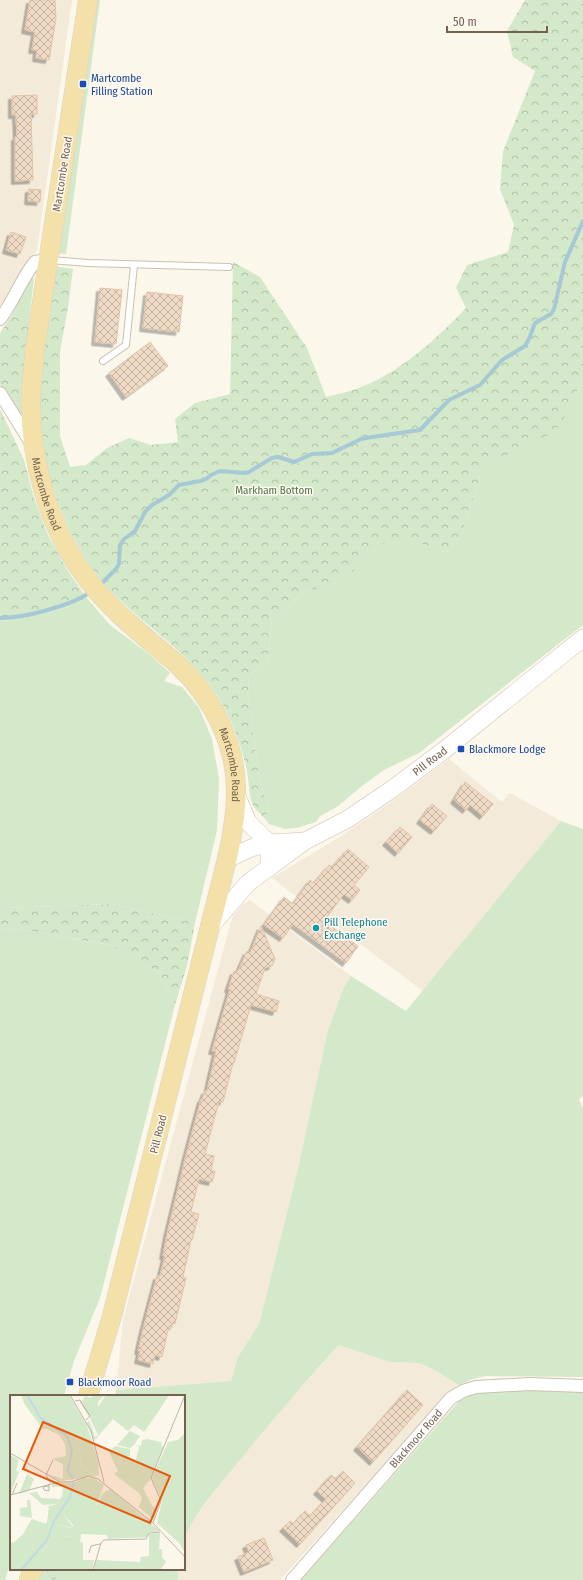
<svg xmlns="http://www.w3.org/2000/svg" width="583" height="1580" font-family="'Fira Sans Condensed',sans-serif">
  <defs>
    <pattern id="forest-crowns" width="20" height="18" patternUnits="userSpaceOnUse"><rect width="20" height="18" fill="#d3e9ca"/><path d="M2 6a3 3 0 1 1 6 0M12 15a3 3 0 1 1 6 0" fill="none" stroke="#b0c0a6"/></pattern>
    <pattern id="building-cross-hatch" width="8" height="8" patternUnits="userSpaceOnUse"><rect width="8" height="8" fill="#efdac5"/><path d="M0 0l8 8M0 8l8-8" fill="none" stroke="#c6b4a2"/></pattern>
    <filter id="shadow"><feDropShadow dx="-3.5" dy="3.5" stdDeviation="0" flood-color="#0004"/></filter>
  </defs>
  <rect width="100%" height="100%" fill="#fbf7eb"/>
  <g fill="#f3eada">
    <path d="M0,0H72L37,250L18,278L0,310Z"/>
    <path d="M449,759L502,802L510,793L561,821L423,991L272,878L338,838L390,803Z"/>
    <path d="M250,900L351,976L343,989L328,1030L297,1173L259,1324L238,1357L231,1381L116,1390L123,1320L229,929L233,916L241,906Z"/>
    <path d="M339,1345L389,1362L419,1363L431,1368L459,1385L441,1401L280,1580H178V1569H184V1540L190,1524L210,1497L275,1417Z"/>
  </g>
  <g fill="#d3e9ca">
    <path d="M92,0H100L66,254L56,253Z"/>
    <path d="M32,277L34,278L29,321L12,315L29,280Z"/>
    <path d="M583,378V625L419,753L384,770L362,786L337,807L320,816L316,822L296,828L285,829L269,824L266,820L268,807L259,776L248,693L249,675L268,662L272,619L285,610L303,592L337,583L355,570L379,545L398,537L449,551L461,536L484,464L505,454L575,392Z"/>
    <path d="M86,597L110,625L150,655L170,673L164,681L182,687L199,708L212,739L219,779L217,830L195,923L112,904L0,908V620L14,621L77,605Z"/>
    <path d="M561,821L583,829V1096L579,1099L583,1109V1377L485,1376L473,1379L459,1385L431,1368L419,1363L389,1362L339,1345C303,1384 269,1424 236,1465C217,1489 195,1511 184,1540V1396H115L116,1390L231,1381L238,1357L259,1324L297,1173L328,1030L343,989L351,976L406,1011Z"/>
    <path d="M19,929L110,945L157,971L175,1005L100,1298L74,1361L64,1396H11V1561L5,1580H0V930Z"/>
    <path d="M493,1390L583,1392V1580H301L459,1401L477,1392Z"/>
    <path d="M60,1569H178V1580H56Z"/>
  </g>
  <g fill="url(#forest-crowns)">
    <path d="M525,0H583V378C576,392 566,420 556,429C539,446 506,454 484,464L461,536L449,551L398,538L379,545L355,570L337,583L303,592L285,610L272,619L268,662L249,675L248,693L259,776L268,807L266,820C262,815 256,811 253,805C249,798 249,781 247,771C240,740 229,711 210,685C182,647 139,622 107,587C61,536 35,450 36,382C37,370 40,357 42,344C45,318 49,292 53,266L73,269L68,307L60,352V436L70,467L86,465L107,448L129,438L151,445L178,442L175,419L195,403L230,394L233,262L260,277L307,348L326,397C337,394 350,392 361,387C401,372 437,338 466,308L456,288L467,265L508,252L514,225L500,189L503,151L535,71L513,57L507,31Z"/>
    <path d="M12,315L29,321L25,379V427L0,384V333Z"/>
    <path d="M0,409L24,460L34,498L48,535L68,571L86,597L77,605L14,621L0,620Z"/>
    <path d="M112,904L195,923L187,966L175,1005L157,971L110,945L19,929L0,930V908Z"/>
    <path d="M42,1569H60L56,1580H38Z"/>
  </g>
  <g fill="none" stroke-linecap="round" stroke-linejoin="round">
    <g stroke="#a7c9d5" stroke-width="4">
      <path d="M99,586L116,569L119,564L120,545L124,539L135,531L145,512L152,505L169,495L179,485L200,481L206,479L211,475L220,471L245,473L249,472L272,458L278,457L294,462L312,454L332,453L361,439L372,437L420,430L449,400L480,385L502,360L525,346L529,339L535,323L551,314L554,309L565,262L583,221"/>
      <path d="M0,618C25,618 70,606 91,592"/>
    </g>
  </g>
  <g fill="url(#building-cross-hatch)" stroke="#e0c3a6" filter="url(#shadow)">
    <path d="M30,0H55L56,18L49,60L36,58L37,50H32L35,32L25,30Z"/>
    <path d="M37,95V114H31L33,180L15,181V137H17L16,115H12V96Z"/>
    <path d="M29,189L41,190L40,202L28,201Z"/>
    <path d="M11,232L26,237L20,254L6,250Z"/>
    <path d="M100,288L122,290L116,344L95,342Z"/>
    <path d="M147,292L183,296L179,332L143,328Z"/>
    <path d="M150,342L168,366L126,397L109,373Z"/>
    <path d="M465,782L493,804L483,816L470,805L466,810L454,800Z"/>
    <path d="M432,804L447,816L434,831L420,820Z"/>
    <path d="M400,827L412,837L398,853L386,842Z"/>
    <path d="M348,849L369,867L354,885L360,890L352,900L344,894L324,921L358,946L346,963L293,924L283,938L264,925L284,897L293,904L310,880L314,883L329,865L332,867Z"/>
    <path d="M261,926L275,959L272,966L265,968L256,994L279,1001L276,1012L251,1005L234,1063H233L223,1102L219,1101L205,1154L214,1156L211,1171H215L212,1182L199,1179L191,1212L199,1214L192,1240H191L183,1277L186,1278L175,1324L172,1323L170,1330H168L162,1357L155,1355L153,1364L138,1360L140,1351H138L143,1329L157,1276H160L165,1256H163L167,1234L186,1155L201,1099H202L205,1091H207L216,1051H212L230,989H228L234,971L236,972L237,970L238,971L247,951L250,953Z"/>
    <path d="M407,1390L423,1405L373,1462L357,1447Z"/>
    <path d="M343,1471L355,1483L300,1544L283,1528L290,1521L293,1524L305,1511L310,1516L326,1499L317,1491L331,1475L336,1479Z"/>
    <path d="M264,1538L273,1560L244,1572L238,1557L249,1552L246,1545Z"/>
  </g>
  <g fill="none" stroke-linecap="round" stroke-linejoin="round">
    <defs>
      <g id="lane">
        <path d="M50,260L88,263L229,267"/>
        <path d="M103,361L126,345L134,265"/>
      </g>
      <g id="street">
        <path d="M0,319C14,301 21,279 35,262L49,260"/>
        <path d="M0,393L31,443"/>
        <path id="s1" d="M292,1580L451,1398L463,1391L476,1387L530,1384L583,1386"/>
      </g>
      <g id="secondary">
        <path d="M236,794L248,822L269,843V868"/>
        <path d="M227,859L251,848L269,843L305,841"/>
        <path id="s2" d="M211,926L248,883L305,841L348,819L395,787L443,751L583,638"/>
      </g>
      <g id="primary">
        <path id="s3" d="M88,0L35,348C34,363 32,378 31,393C29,459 48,528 88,580C113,613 147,638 178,665C212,696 237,746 236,793C236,815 232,837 227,859L112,1316L88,1396"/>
        <path d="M29,1580L33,1569"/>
      </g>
    </defs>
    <use href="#lane" stroke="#cdc0b1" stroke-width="8"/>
    <use href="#street" stroke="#cdc0b1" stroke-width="14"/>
    <use href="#secondary" stroke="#cfc1af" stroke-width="18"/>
    <use href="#primary" stroke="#d8d3ce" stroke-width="20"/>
    <use href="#lane" stroke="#fff" stroke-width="6"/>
    <use href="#street" stroke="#fff" stroke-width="12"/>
    <use href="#secondary" stroke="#fff" stroke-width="17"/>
    <use href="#primary" stroke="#f4e1a9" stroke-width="19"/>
  </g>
  <g fill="#1a4fb4" stroke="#fefaf2" stroke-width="1.5">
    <rect x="79" y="80" width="8" height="8" rx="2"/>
    <rect x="457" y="745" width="8" height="8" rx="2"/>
    <rect x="66" y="1378" width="8" height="8" rx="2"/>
  </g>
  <circle fill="#0f9aa8" stroke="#fefaf2" stroke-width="1.5" cx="316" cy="928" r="4"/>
  <g text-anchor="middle" stroke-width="3" stroke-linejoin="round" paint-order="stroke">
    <g font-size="11" fill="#164399" stroke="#fefaf2" text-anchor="start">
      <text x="91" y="82">Martcombe<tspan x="91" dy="13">Filling Station</tspan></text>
      <text x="469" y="753">Blackmore Lodge</text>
      <text x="78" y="1386">Blackmoor Road</text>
    </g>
    <g font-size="11" fill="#75614f" stroke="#fefaf2">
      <text transform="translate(62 174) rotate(-81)" y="4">Martcombe Road</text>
      <text dy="4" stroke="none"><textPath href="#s3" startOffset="500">Martcombe Road</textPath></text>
      <text dy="4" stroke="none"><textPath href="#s2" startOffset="276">Pill Road</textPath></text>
      <text dy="4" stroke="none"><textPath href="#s3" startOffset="836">Martcombe Road</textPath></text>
      <text transform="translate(158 1134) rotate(-76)" y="4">Pill Road</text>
      <text dy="4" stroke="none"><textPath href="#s1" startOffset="188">Blackmoor Road</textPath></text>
    </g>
    <g font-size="11" fill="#517948" stroke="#fefaf2">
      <text x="274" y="494">Markham Bottom</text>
    </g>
    <g font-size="11" fill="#0d838f" stroke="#fefaf2" text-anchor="start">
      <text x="324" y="926">Pill Telephone<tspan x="324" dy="13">Exchange</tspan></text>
    </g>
  </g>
  <g transform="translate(10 1395)">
    <rect width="175" height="175" fill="#fbf7eb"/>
    <path d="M44,0H59L77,31L88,66L89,81L72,73L70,60L73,57L67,51V44L58,30L35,13L27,1ZM83,0H94L88,7V12L96,0H139L138,3L142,6L137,19L148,17L134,37L124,30L118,36L103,24L84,46L77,28L79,25L85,42L88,40L72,6L75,1L81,3ZM120,36L130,41L124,50L120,53L107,50ZM175,38V158L169,148L147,128L152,106L142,83L158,47L168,45ZM137,44L152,47L151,50L154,52L140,85L133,93L142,111L147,114L144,125L129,112L132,103L129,98L104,79L108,76L99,57L105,51L120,54V63L126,65L129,52L126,50L131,51L132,45ZM0,60L9,65L6,75L9,77L0,100ZM17,79L24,84L19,96L9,99ZM73,83H83L94,90L86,111L93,98L100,94L150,136L139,137L137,142L98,144L97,140L71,139L70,147L73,148V165H84L82,175H20L46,139L53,144L65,142L55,141L47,132L48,130L61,133L64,131L51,117L60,102L64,88ZM27,97L31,103L50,104L47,109L33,110L19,98ZM17,105H20L22,123L10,121V113L17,112ZM22,124L36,129L5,175H0V146L3,148L13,139ZM150,138L149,154H152V162L156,167L150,175H139V139ZM86,165L130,167L128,175H84Z" fill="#d3e9ca"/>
    <path d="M11,0H28L35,13L58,30L67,44V51L73,57L70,61L72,73L88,81L50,86L37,79L53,84V69L42,64L56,61L55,49L49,40L37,34H33L15,10ZM139,0H159L148,17L136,19L142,6L138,3ZM42,88H64L61,102L51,117L64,133L48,130L47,132L55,141L65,142V146L53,144L46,139L20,175H5L37,127L39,112H36L47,109L52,101L53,92H42ZM139,161V175H128L131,162Z" fill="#d3e9ca"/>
    <path fill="none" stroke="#c0dbe4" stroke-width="2" d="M17,0L30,22L57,41L62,55L58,76L63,84M11,175L37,145L44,126L60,102L64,87"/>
    <path fill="none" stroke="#c1b6a8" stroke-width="1" d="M60,0L81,36L94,87M65,6L70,5L80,21L76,25M70,6L79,20M0,58L50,87H61L78,81L88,84L143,128L175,162M41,88L36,80L43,65M39,91L33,92L34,95L39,96V89M0,100L49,87M2,100L7,88M143,128L151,106L141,83L175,0M79,158L81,151L90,149L94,145L136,144L139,138L150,137M83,175L91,148"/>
    <path fill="#e8590c" fill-opacity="0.15" stroke="#e8590c" stroke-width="2" d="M33,27L160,81L140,128L13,74Z"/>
    <rect width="175" height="175" fill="none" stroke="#75614f" stroke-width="2"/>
  </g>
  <path d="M447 26v6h100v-6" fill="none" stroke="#75614f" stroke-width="2"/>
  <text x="453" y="26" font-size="12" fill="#75614f" stroke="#fefaf2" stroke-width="3" paint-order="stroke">50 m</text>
</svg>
